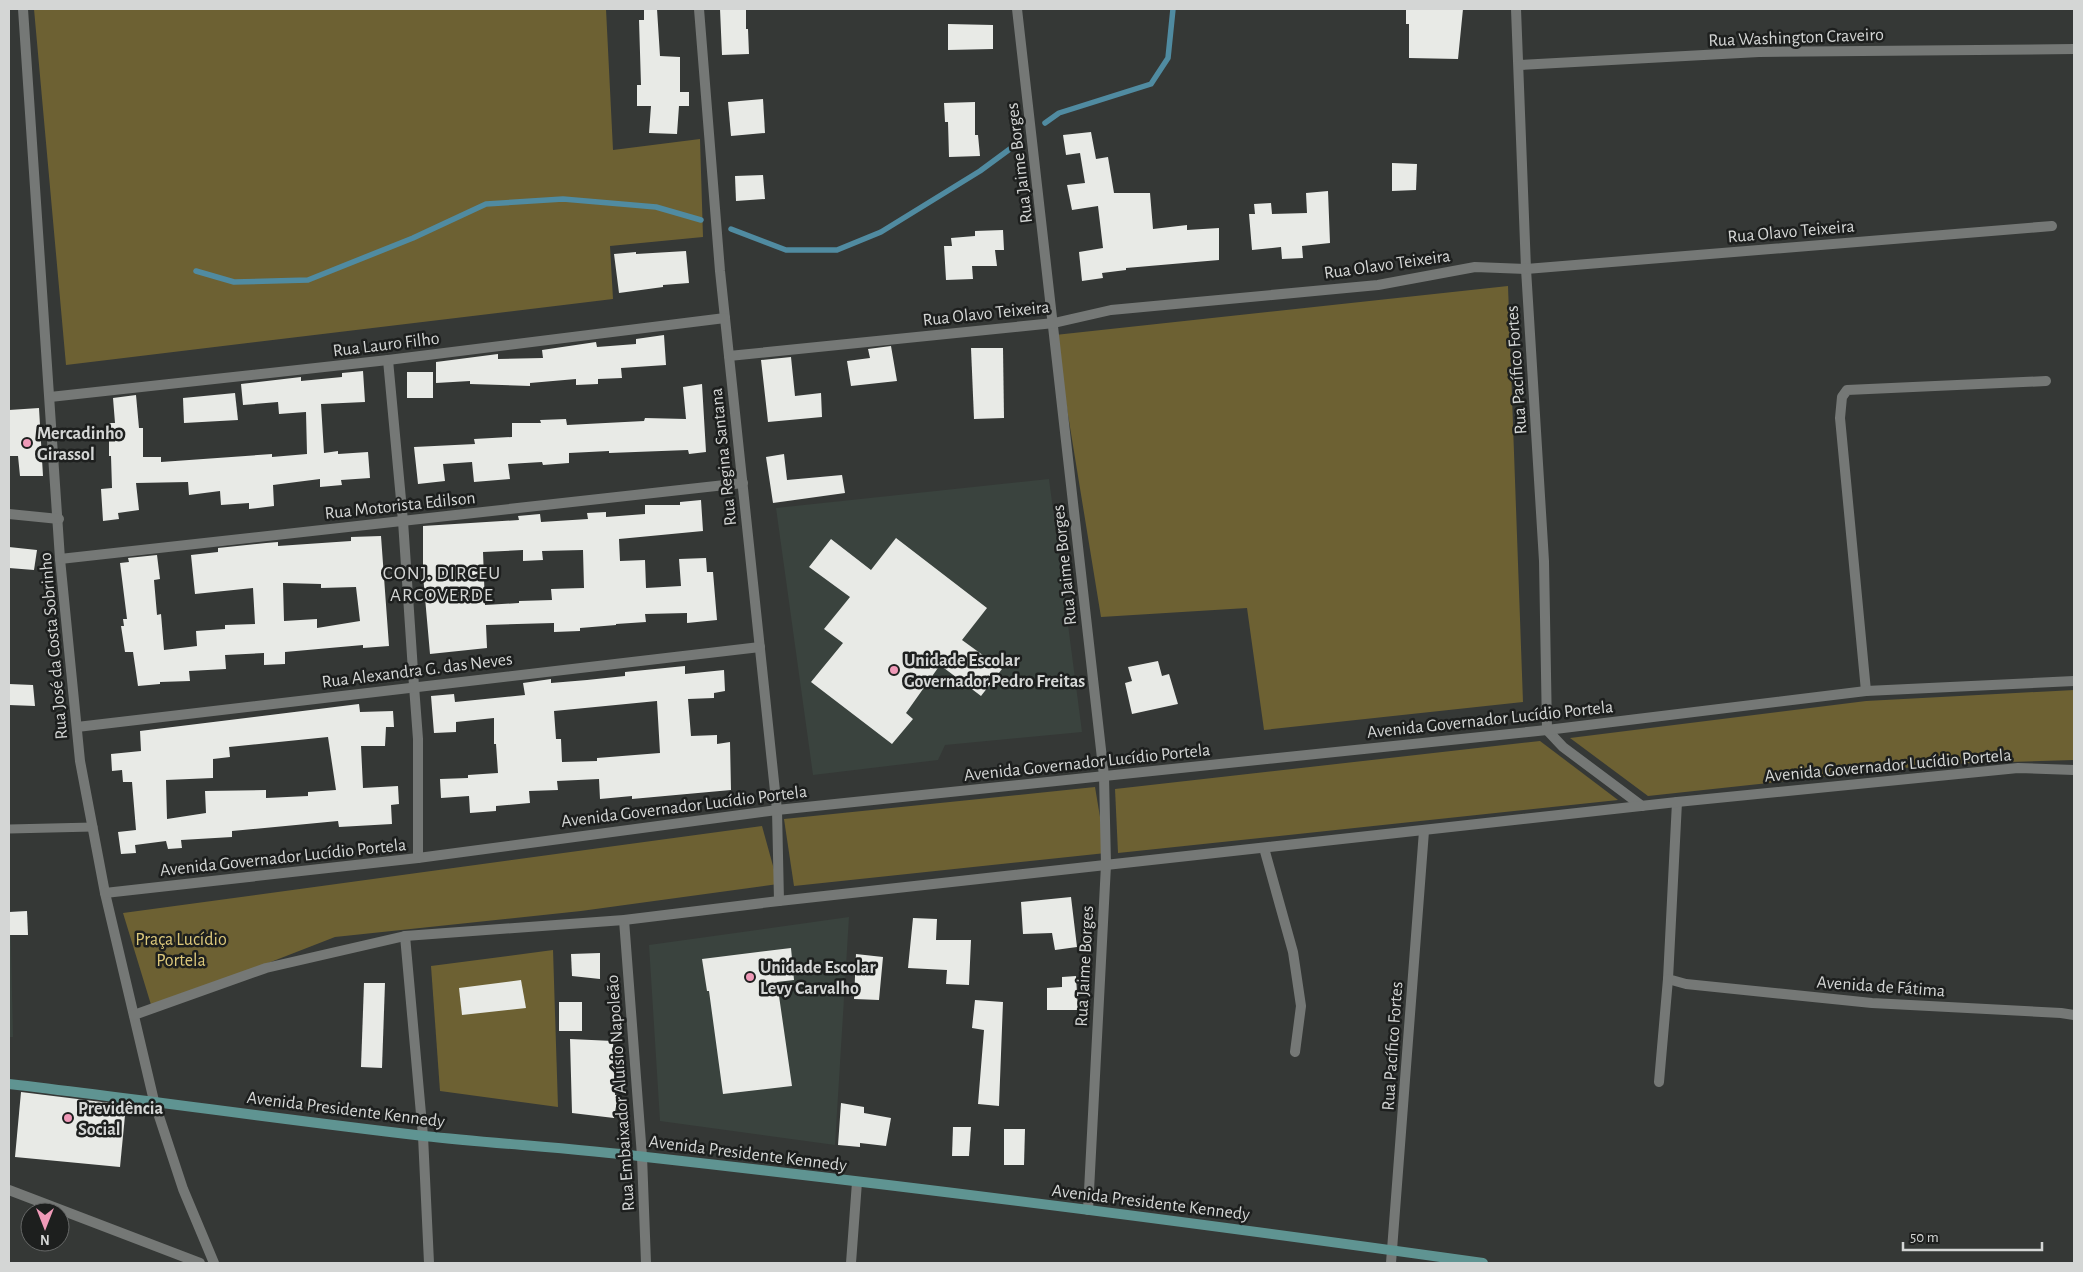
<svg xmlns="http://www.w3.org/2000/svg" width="2083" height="1272" font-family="'Alegreya Sans',sans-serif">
  <rect width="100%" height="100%" fill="#353836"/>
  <g fill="#3a433e">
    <path d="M1049,479L1082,732L945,745L938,760L813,775L776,508Z"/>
    <path d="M9,856L13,1037H9Z"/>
    <path d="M849,917L835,1145L660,1121L649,945Z"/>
  </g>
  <g fill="#6d6133">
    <path d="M34,9H606L613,150L700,139L703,237L610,246L613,299L66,365Z"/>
    <path d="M1508,286L1523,702L1264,730L1247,608L1101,617L1055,335Z"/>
    <path d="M2074,690V760L1942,764L1648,796L1570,738L1866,701Z"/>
    <path d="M1540,741L1618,800L1118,853L1115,789Z"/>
    <path d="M1095,787L1106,853L794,886L784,819Z"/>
    <path d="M762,826L778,884L581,911L335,937L152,1008L123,913Z"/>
    <path d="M553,950L558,1107L440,1091L431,966Z"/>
  </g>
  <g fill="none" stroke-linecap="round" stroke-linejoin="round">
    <g stroke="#508ba1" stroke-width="5.5">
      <path d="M1045,123L1059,113L1151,84L1168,58L1173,9"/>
      <path d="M731,229L786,250H837L881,232L980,171L1018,143"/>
      <path d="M196,271L234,282L308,280L413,238L486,204L563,199L656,207L701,220"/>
    </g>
  </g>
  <g fill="#e8eae6" fill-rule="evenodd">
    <path d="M644,9H657L660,56L680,57V92H689V106H679L677,134L649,133L651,106H637V85H641L639,20H644Z"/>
    <path d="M720,9H746V29H748L749,54L722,55Z"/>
    <path d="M1406,9H1463L1458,59L1409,58V24H1406Z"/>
    <path d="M948,24L993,25V49L948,50Z"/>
    <path d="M763,99L765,133L731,136L728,102Z"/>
    <path d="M975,102V135H978L980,156L949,157L948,122H945L944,103Z"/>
    <path d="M1091,132L1096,159L1108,157L1114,193H1150L1153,229L1187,225V230L1219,228V260L1126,268V270L1102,273L1103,278L1082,281L1079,252L1103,248L1098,206L1072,210L1067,185L1085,183L1080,153L1066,155L1063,135Z"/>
    <path d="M1392,163L1417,164L1416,190L1392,191Z"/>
    <path d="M763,175L765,199L736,201L735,176Z"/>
    <path d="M1328,191L1330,243L1302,246L1303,258L1282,259L1281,247L1252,250L1249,214H1255L1254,204L1271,203L1272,214L1307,213L1306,193Z"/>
    <path d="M1003,230L1004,250H995L997,266H972L973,279L946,280L944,246H952L951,238L975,236V231Z"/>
    <path d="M686,251L689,283L663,285V287L619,293L614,254L636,252V254Z"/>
    <path d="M664,335L666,365L621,368L622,378L598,379V384L576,385V379L530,383V386L470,384V381L436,383V362L498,354V359L543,358L542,350L596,342L597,347L636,344V339Z"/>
    <path d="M891,346L897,381L851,386L847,361L870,358L868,349Z"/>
    <path d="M971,348H1003L1004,418L974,419Z"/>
    <path d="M791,357L795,396L821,393L822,417L768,422L761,360Z"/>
    <path d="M363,371L365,402L321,404L324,453L338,451V454L368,452L370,478L341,480L342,485L320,487V479L273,485L274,506L249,509V503L221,505L220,491L189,495L188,482L136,483L139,510L118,513L119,519L103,521L101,489L112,488L111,456H109V423H115L113,398L136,395L139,428H143V457H161V462L272,454V457L307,454L306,412L279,414L278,402L243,405L241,384L301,377V381L342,377V373Z"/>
    <rect x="407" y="372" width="26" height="26"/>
    <path d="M702,384L706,452L689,454L688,450L609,453V451L569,453V463L543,465L542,462L508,464L510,479L474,482L472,462L443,464L445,481L418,484L414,447L475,444L474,439L512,437V423H541L540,420L566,419L567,425L644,421L645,418L686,419L683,387Z"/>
    <path d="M235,393L238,420L184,423L183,398Z"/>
    <path d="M39,408L43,476H20L18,456H9V410Z"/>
    <path d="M784,454L787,480L842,475L845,493L773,503L766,457Z"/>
    <path d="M701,500L703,531L619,539L620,561L645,560L646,588L681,586L679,559L706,558L707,572H713L717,620L687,623V613L645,614L646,622L616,624V625L580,628V631L554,632V623L486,625L487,648L430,654L423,575V526L519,520L518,516L540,514L541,522L588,519L587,513L606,512V517L645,514V505H680V502ZM523,550V561L543,560L542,551L583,550L584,588L551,589L552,600L519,601V603L485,605L483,552Z"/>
    <path d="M381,536L389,646L363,648V645L285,652V664L264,665V653L225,655L226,669L189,671L190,681L160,682V684L138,686L133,652H125L121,626H124L123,619H127L120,563L129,562L128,558L157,555L160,579L154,580L157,615L161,614L164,650L197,646L196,631L225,629V625L255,624L253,588L195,594L191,555L218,552V548L266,543L278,542V546L351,541V537ZM283,583L321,584V588L356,587L360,621L317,628V619L284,621Z"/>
    <path d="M896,538L987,608L962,640L1002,669L981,696L940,665L906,713L913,719L892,744L811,682L843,643L824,629L850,597L809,567L831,539L871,570Z"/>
    <path d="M9,547L37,550L34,570L9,568Z"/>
    <path d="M1158,661L1162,676L1169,674L1178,704L1132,714L1125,683L1132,681L1128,667Z"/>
    <path d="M685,666V674L724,670L725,691L714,693V698L688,699L691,736L717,735V744L730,742L731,790L632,799V796L600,799L599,779L557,781L558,790L529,791L530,803L496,806V811L470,813L469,796L441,798L440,779L468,778V775L498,773L496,744H494V718L456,722V732L434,733L431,696L454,694L455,702L525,695L523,683L551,679V683L587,680L625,676V672ZM657,701L660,753L597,758V761L562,762L561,739H556L554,711Z"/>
    <path d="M9,684L33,685L35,706L9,705Z"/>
    <path d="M359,704L360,712L393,711L394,727H386L385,746H361L363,788L398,786L399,804L391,805L392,824L339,827L338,821L232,831V837L181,840L182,848L168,849L166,841L135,845L136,853L121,854L118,832L136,830L132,782H123L122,770L112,771L111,754L141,751L140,731ZM328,737L336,790L308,792V796L266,798V790L205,791L206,813L167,819L166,780L213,778V759L230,757L229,747Z"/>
    <path d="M1071,897L1077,947L1055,950L1052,933L1023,934L1021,902Z"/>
    <path d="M27,911L28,935H9V912Z"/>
    <path d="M913,918L937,919L936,940H971L969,985L946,984L947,970L908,968Z"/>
    <path d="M791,948L794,980L777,982L792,1086L723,1094L709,991H707L702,959Z"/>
    <path d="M600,953V979L572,976L571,954Z"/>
    <path d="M856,954L883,957L879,1000L854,999Z"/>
    <path d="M1076,976L1078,1010H1047V988L1062,987V977Z"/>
    <path d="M521,980L526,1008L462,1015L459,988Z"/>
    <path d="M364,983H385L382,1068L361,1067Z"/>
    <path d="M975,1000L1003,1002L999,1106L978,1104L984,1030L972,1028Z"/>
    <rect x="559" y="1002" width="23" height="29"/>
    <path d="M570,1039L613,1041L615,1095H618L614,1118L572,1113Z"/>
    <path d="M21,1092L126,1105L120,1167L15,1157Z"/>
    <path d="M841,1103L864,1107V1113L891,1118L886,1146L860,1143V1147L838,1145Z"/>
    <path d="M953,1127H971L969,1156H952Z"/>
    <path d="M1004,1129H1025L1024,1165H1004Z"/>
  </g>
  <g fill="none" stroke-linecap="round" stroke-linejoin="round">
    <path stroke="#757876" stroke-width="9" d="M9,829L93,827"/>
    <g stroke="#757876" stroke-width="10">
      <path d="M23,9L60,559L80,761L105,893L154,1101L183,1189L214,1263"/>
      <path d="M699,9L720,271L777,810L779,901"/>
      <path d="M1017,9L1104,776L1106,865L1088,1210"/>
      <path d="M1516,9L1526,269L1544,561L1547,730L1563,747L1642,806"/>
      <path d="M1519,65L1759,52L2074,49"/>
      <path d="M729,356L1054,323L1111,310L1378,285L1475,267L1526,269L2052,226"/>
      <path d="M388,360L403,521L414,686L418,739V858"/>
      <path d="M50,397L388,360L725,318"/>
      <path d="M9,514L59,519"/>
      <path d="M60,559L743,483"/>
      <path d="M1866,691L1840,418L1842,397L1847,390L2046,381"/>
      <path d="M77,727L760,647"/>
      <path d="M1677,802L1668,979L1686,984L1872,1003L2061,1013L2074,1015"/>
      <path d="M1264,848L1293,952L1301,1006L1295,1052"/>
      <path d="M105,893L418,858L777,810L1547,730L1866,691L2074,681"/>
      <path d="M624,920L642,1156L646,1263"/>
      <path d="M405,936L423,1136L429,1263"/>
      <path d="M134,1015L266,968L405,936L624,920L779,901L1677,802L2018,768L2074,770"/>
      <path d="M1659,1082L1668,979"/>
      <path d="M9,1190L200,1263"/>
      <path d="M851,1263L857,1182"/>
      <path d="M1391,1263L1424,831"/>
    </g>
    <path stroke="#5f9492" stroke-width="10" d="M9,1084C147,1100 285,1120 424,1136C498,1144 572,1148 646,1157C926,1188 1205,1224 1483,1263"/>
  </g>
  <g fill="#ef9ab8" stroke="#1d1f1e" stroke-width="2">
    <circle cx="27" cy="443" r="5"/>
    <circle cx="894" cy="670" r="5"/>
    <circle cx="750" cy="977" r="5"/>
    <circle cx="68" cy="1118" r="5"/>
  </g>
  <g text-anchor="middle" stroke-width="5" stroke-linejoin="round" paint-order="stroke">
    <g font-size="18" fill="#d4d6d5" stroke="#1d1f1e">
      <text transform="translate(1796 37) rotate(-2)" y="6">Rua Washington Craveiro</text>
      <text transform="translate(1019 163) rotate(-97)" y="6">Rua Jaime Borges</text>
      <text transform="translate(1791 231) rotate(-5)" y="6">Rua Olavo Teixeira</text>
      <text transform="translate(1387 264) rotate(-8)" y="6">Rua Olavo Teixeira</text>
      <text transform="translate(986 313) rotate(-6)" y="6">Rua Olavo Teixeira</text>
      <text transform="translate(386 344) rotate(-7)" y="6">Rua Lauro Filho</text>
      <text transform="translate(1516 370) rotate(-94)" y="6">Rua Pacífico Fortes</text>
      <text transform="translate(723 457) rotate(-96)" y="6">Rua Regina Santana</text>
      <text transform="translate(400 505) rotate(-6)" y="6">Rua Motorista Edilson</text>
      <text transform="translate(1064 565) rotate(-96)" y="6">Rua Jaime Borges</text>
      <text transform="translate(53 646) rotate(-95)" y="6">Rua José da Costa Sobrinho</text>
      <text transform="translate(417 670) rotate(-7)" y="6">Rua Alexandra G. das Neves</text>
      <text transform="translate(1490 719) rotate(-6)" y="6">Avenida Governador Lucídio Portela</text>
      <text transform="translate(1087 762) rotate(-6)" y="6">Avenida Governador Lucídio Portela</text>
      <text transform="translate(1888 765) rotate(-5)" y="6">Avenida Governador Lucídio Portela</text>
      <text transform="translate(684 806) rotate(-7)" y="6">Avenida Governador Lucídio Portela</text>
      <text transform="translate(283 857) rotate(-6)" y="6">Avenida Governador Lucídio Portela</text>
      <text transform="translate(1084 966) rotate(-87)" y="6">Rua Jaime Borges</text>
      <text transform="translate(1881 986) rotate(4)" y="6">Avenida de Fátima</text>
      <text transform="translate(1392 1046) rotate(-86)" y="6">Rua Pacífico Fortes</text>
      <text transform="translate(620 1093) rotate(-94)" y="6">Rua Embaixador Aluísio Napoleão</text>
      <text transform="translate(346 1109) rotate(7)" y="6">Avenida Presidente Kennedy</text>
      <text transform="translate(748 1153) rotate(7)" y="6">Avenida Presidente Kennedy</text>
      <text transform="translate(1151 1202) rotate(7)" y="6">Avenida Presidente Kennedy</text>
    </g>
    <g font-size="18" font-weight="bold" fill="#d4d6d5" stroke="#1d1f1e" text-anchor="start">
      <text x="37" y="439">Mercadinho<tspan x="37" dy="21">Girassol</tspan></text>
      <text x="904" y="666">Unidade Escolar<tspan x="904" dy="21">Governador Pedro Freitas</tspan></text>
      <text x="760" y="973">Unidade Escolar<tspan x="760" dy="21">Levy Carvalho</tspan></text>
      <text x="78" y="1114">Previdência<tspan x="78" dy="21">Social</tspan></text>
    </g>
    <g font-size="18" fill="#dcc87b" stroke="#1d1f1e">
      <text x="181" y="945">Praça Lucídio<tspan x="181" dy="21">Portela</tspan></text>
    </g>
    <g font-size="19" letter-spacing="1" fill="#d4d6d5" stroke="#1d1f1e">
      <text x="442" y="579">CONJ. DIRCEU<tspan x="442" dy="22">ARCOVERDE</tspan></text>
    </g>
  </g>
  <rect width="2083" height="1272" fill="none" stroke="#d4d6d5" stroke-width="20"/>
  <g transform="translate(45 1227) rotate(180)"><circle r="24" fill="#1d1f1e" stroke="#666867"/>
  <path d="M0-4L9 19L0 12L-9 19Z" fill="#ef9ab8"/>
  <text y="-8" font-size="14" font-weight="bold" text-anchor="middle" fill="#d4d6d5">N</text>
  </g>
  <path d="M1903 1242v8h139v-8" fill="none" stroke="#d4d6d5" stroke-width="2.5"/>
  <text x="1910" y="1242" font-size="15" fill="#d4d6d5" stroke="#1d1f1e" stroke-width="4" paint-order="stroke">50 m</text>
</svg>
